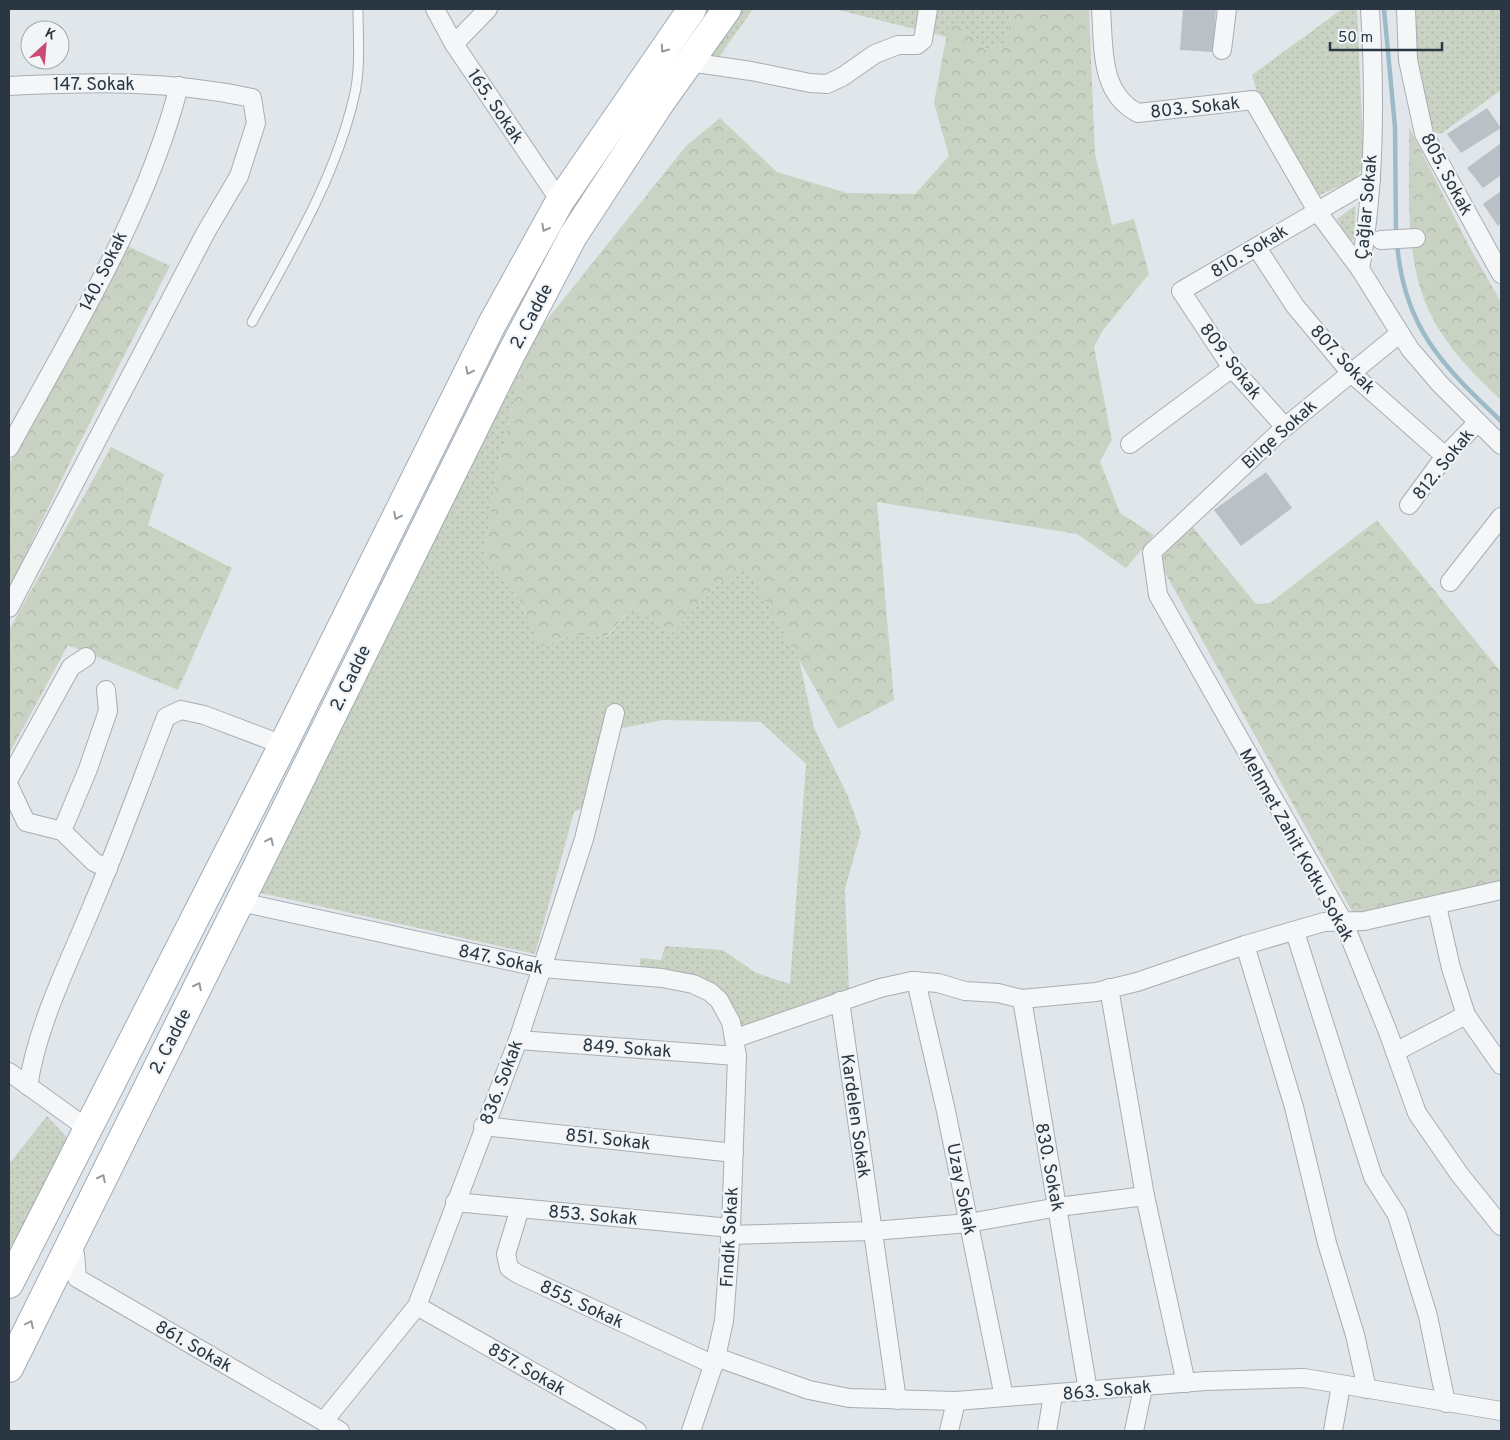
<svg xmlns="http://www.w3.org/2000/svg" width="1510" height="1440" font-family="Overpass,sans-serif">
  <defs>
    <pattern id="grass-dots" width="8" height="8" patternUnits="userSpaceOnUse" patternTransform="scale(1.25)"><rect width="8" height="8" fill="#cad3c3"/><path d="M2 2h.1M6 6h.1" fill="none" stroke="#aeb6a9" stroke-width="1.8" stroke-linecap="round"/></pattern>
    <pattern id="forest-crowns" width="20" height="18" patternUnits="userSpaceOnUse" patternTransform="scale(1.25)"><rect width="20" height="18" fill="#cad3c3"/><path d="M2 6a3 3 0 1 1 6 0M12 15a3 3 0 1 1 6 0" fill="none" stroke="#aeb6a9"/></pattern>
  </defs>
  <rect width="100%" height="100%" fill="#e1e6ea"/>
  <g fill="url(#grass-dots)">
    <path d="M739,9H753L717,60L706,57Z"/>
    <path d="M834,9H1011L1007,42L986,49L968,31L949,22L947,37Z"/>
    <path d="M1342,9H1357L1364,166L1355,179L1316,197L1260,103L1252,75Z"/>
    <path d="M1412,9H1501V90L1441,134L1435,132L1425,121L1416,78Z"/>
    <path d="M1356,205L1354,239L1350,242L1337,219Z"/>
    <path d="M526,346L494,488L484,559L519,599L541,647L573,635L607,637L633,607L672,633L717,585L746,565L799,659L814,728L847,794L861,832L845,889L849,991L746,1029L689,977L640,966V958L661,960L665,946L723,950L756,973L790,984L806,764L761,722L663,720L607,731L582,808L574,812L535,954L252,891Z"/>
    <path d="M47,1116L74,1145L17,1242H13L9,1250V1164Z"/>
  </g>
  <g fill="url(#forest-crowns)">
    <path d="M1011,9H1089L1095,154L1112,225L1134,219L1149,274L1103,330L1094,347L1112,440L1100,461L1120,513L1154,535L1126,568L1077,534L877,502L894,700L838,729L746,566L717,585L672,633L633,607L606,637L573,635L541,647L519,599L484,559L494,488L526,346L686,146L720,118L777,172L847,193L915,194L949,156L934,103L949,22L968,31L986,49L1007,42Z"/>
    <path d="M1409,127L1470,248L1501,302V400C1474,375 1448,349 1431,315C1403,260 1410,188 1409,127Z"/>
    <path d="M128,246L170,266L77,448L9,589V464Z"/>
    <path d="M111,447L164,474L148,525L232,568L178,690L68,645L9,754V630Z"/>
    <path d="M1377,520L1501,672V886L1354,915L1158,560L1192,526L1256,604L1270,603Z"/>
  </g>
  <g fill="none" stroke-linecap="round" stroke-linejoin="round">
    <g stroke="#9dbac9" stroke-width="4.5">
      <path d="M1384,9L1395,127L1396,234"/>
      <path d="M1397,242C1403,327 1443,366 1501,421"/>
    </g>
  </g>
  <g fill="#b9c0c6">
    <path d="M1183,9H1216L1213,52L1180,50Z"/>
    <path d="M1487,108L1501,128L1461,153L1447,134Z"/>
    <path d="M1501,143V175L1483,188L1467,168Z"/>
    <path d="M1501,191V223L1498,226L1483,204Z"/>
    <path d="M1266,472L1292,508L1241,546L1214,510Z"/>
  </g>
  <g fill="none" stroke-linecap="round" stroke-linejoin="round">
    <defs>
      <path id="lane" d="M252,322C292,249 335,178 354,97C361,69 358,37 358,9"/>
      <g id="street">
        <path d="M435,9L454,44L560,201"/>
        <path d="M1101,9C1104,47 1099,93 1138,113L1253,100L1317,211L1360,269"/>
        <path d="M1370,9C1375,92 1375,187 1360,269L1410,349L1440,384L1501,445"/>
        <path d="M1406,9L1408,60L1424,134L1501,274"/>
        <path d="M454,44L488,9"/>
        <path d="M1222,50L1227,9"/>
        <path d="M689,62L751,71L810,83L827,84L842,77L875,54L898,45H917L923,40L928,9"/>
        <path d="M9,86C92,82 170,80 252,98L256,123L239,176L206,232L9,608"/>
        <path d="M1381,240L1416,238"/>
        <path d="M1257,248L1295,306L1350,372L1445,456"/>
        <path d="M1399,334L1285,427L1152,552L1158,595L1344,923L1388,1032L1417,1113L1460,1175L1501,1226"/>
        <path d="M1285,427L1232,368L1181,291L1371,180"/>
        <path d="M1130,444L1232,368"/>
        <path d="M9,448C71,334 147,212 179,86"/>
        <path d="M1409,505L1445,456L1477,423"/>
        <path d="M1450,582L1501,517"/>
        <path d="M9,779L71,667L86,657"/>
        <path d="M9,786L26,822L62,831L94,862L108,869"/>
        <path d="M62,831L88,769L108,711L106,690"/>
        <path d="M240,902L542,968L662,978L693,984L710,992L719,1000L731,1022L737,1056L731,1228L724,1321L716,1357L691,1431"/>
        <path d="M1437,906L1451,968L1466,1015"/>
        <path d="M1295,932L1373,1177L1397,1215L1428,1316L1446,1403"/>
        <path d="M1245,945L1294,1107L1327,1243L1355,1335L1367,1389"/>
        <path d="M916,981L946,1111L1004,1397"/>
        <path d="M1109,988L1145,1196L1186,1383"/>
        <path d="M1022,999L1096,992L1137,982L1245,945L1324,922L1364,921L1501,890"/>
        <path d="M840,1001L897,1400"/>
        <path d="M736,1038L880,988L912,981L938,983L965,991L998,993L1022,999L1088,1391"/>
        <path d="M518,1040L737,1056"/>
        <path d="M1395,1052L1466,1015L1501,1065"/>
        <path d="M9,1072L88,1129"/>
        <path d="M28,1086C38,1022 69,963 93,904C119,843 142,779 166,717L181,710L204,715L283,745"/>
        <path d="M483,1126L734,1153"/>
        <path d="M455,1202L731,1228"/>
        <path d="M520,1208L506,1254L509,1268L518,1274L714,1365"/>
        <path d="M730,1235L873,1231L969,1223L1058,1207L1145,1196"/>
        <path d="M68,1248L75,1254L77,1278L340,1431"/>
        <path d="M417,1306L637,1431"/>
        <path d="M716,1357L809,1390L849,1398L956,1401L1206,1381L1304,1378L1501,1411"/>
        <path d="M324,1421L417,1306L518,1040L542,968L584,839L615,713"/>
        <path d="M949,1431L956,1401"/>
        <path d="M1047,1431L1053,1395"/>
        <path d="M1134,1431L1143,1388"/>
        <path d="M1333,1431L1341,1385"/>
      </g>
      <g id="primary">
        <path d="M9,1284L283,745L492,324L560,201L692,9"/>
        <path d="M9,1368L511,354L573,236L658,106L727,9"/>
      </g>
    </defs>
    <use href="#lane" stroke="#a6aeb4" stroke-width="11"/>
    <use href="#street" stroke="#a6aeb4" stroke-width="20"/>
    <use href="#primary" stroke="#a1acb5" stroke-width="30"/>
    <use href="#lane" stroke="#f4f6f8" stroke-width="9"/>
    <use href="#street" stroke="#f4f6f8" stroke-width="18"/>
    <use href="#primary" stroke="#fff" stroke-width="28"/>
  </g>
  <defs><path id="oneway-chevron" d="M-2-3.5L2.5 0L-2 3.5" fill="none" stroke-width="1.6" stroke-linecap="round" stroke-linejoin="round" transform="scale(1.25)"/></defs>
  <g stroke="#949aa0">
    <use href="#oneway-chevron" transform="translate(664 49) rotate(125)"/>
    <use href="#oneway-chevron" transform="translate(545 228) rotate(119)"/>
    <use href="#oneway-chevron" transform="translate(469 371) rotate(116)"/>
    <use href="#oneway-chevron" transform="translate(397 516) rotate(116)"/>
    <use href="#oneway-chevron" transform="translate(270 841) rotate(-64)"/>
    <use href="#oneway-chevron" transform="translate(198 986) rotate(-63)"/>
    <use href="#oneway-chevron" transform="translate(102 1178) rotate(-63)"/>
    <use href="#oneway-chevron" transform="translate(30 1324) rotate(-64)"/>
  </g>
  <g text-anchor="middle" stroke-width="4.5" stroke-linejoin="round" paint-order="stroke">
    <g font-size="18" fill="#2a3641" stroke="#f1f5f7">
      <text x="94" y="90">147. Sokak</text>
      <text transform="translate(496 106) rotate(56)" y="6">165. Sokak</text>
      <text transform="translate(1195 107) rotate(-6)" y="6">803. Sokak</text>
      <text transform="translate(1447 174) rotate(62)" y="6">805. Sokak</text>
      <text transform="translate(1366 207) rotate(-85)" y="6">Çağlar Sokak</text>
      <text transform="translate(1249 251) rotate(-31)" y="6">810. Sokak</text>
      <text transform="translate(103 271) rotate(-64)" y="6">140. Sokak</text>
      <text transform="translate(531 316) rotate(-62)" y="6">2. Cadde</text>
      <text transform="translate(1343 359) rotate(47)" y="6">807. Sokak</text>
      <text transform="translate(1231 361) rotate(53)" y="6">809. Sokak</text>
      <text transform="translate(1279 434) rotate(-42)" y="6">Bilge Sokak</text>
      <text transform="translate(1443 464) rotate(-51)" y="6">812. Sokak</text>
      <text transform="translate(350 678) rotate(-64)" y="6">2. Cadde</text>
      <text transform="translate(1297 845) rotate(61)" y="6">Mehmet Zahit Kotku Sokak</text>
      <text transform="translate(501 959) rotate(12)" y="6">847. Sokak</text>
      <text transform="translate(170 1041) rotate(-63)" y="6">2. Cadde</text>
      <text transform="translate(627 1048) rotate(4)" y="6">849. Sokak</text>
      <text transform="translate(501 1082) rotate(-69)" y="6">836. Sokak</text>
      <text transform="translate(856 1116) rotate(82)" y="6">Kardelen Sokak</text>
      <text transform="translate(608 1139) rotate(6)" y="6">851. Sokak</text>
      <text transform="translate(1050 1167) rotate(79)" y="6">830. Sokak</text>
      <text transform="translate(962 1189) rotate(79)" y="6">Uzay Sokak</text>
      <text transform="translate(593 1215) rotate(5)" y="6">853. Sokak</text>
      <text transform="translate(729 1237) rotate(-87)" y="6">Fındık Sokak</text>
      <text transform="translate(582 1304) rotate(25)" y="6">855. Sokak</text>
      <text transform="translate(194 1346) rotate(30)" y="6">861. Sokak</text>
      <text transform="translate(527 1369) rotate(30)" y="6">857. Sokak</text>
      <text transform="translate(1107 1390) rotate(-5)" y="6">863. Sokak</text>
    </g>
  </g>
  <rect width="1510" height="1440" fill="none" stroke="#2a3641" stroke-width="20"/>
  <g transform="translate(45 45) rotate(26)"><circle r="24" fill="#f1f5f7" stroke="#a1a9ae"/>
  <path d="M0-4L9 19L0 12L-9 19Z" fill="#cc4972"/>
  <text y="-8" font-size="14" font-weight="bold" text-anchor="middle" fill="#2a3641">K</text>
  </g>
  <path d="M1330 42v8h112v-8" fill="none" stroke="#2a3641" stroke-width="2.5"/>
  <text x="1338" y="42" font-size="15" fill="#2a3641" stroke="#f1f5f7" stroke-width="4" paint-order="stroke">50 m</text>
</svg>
